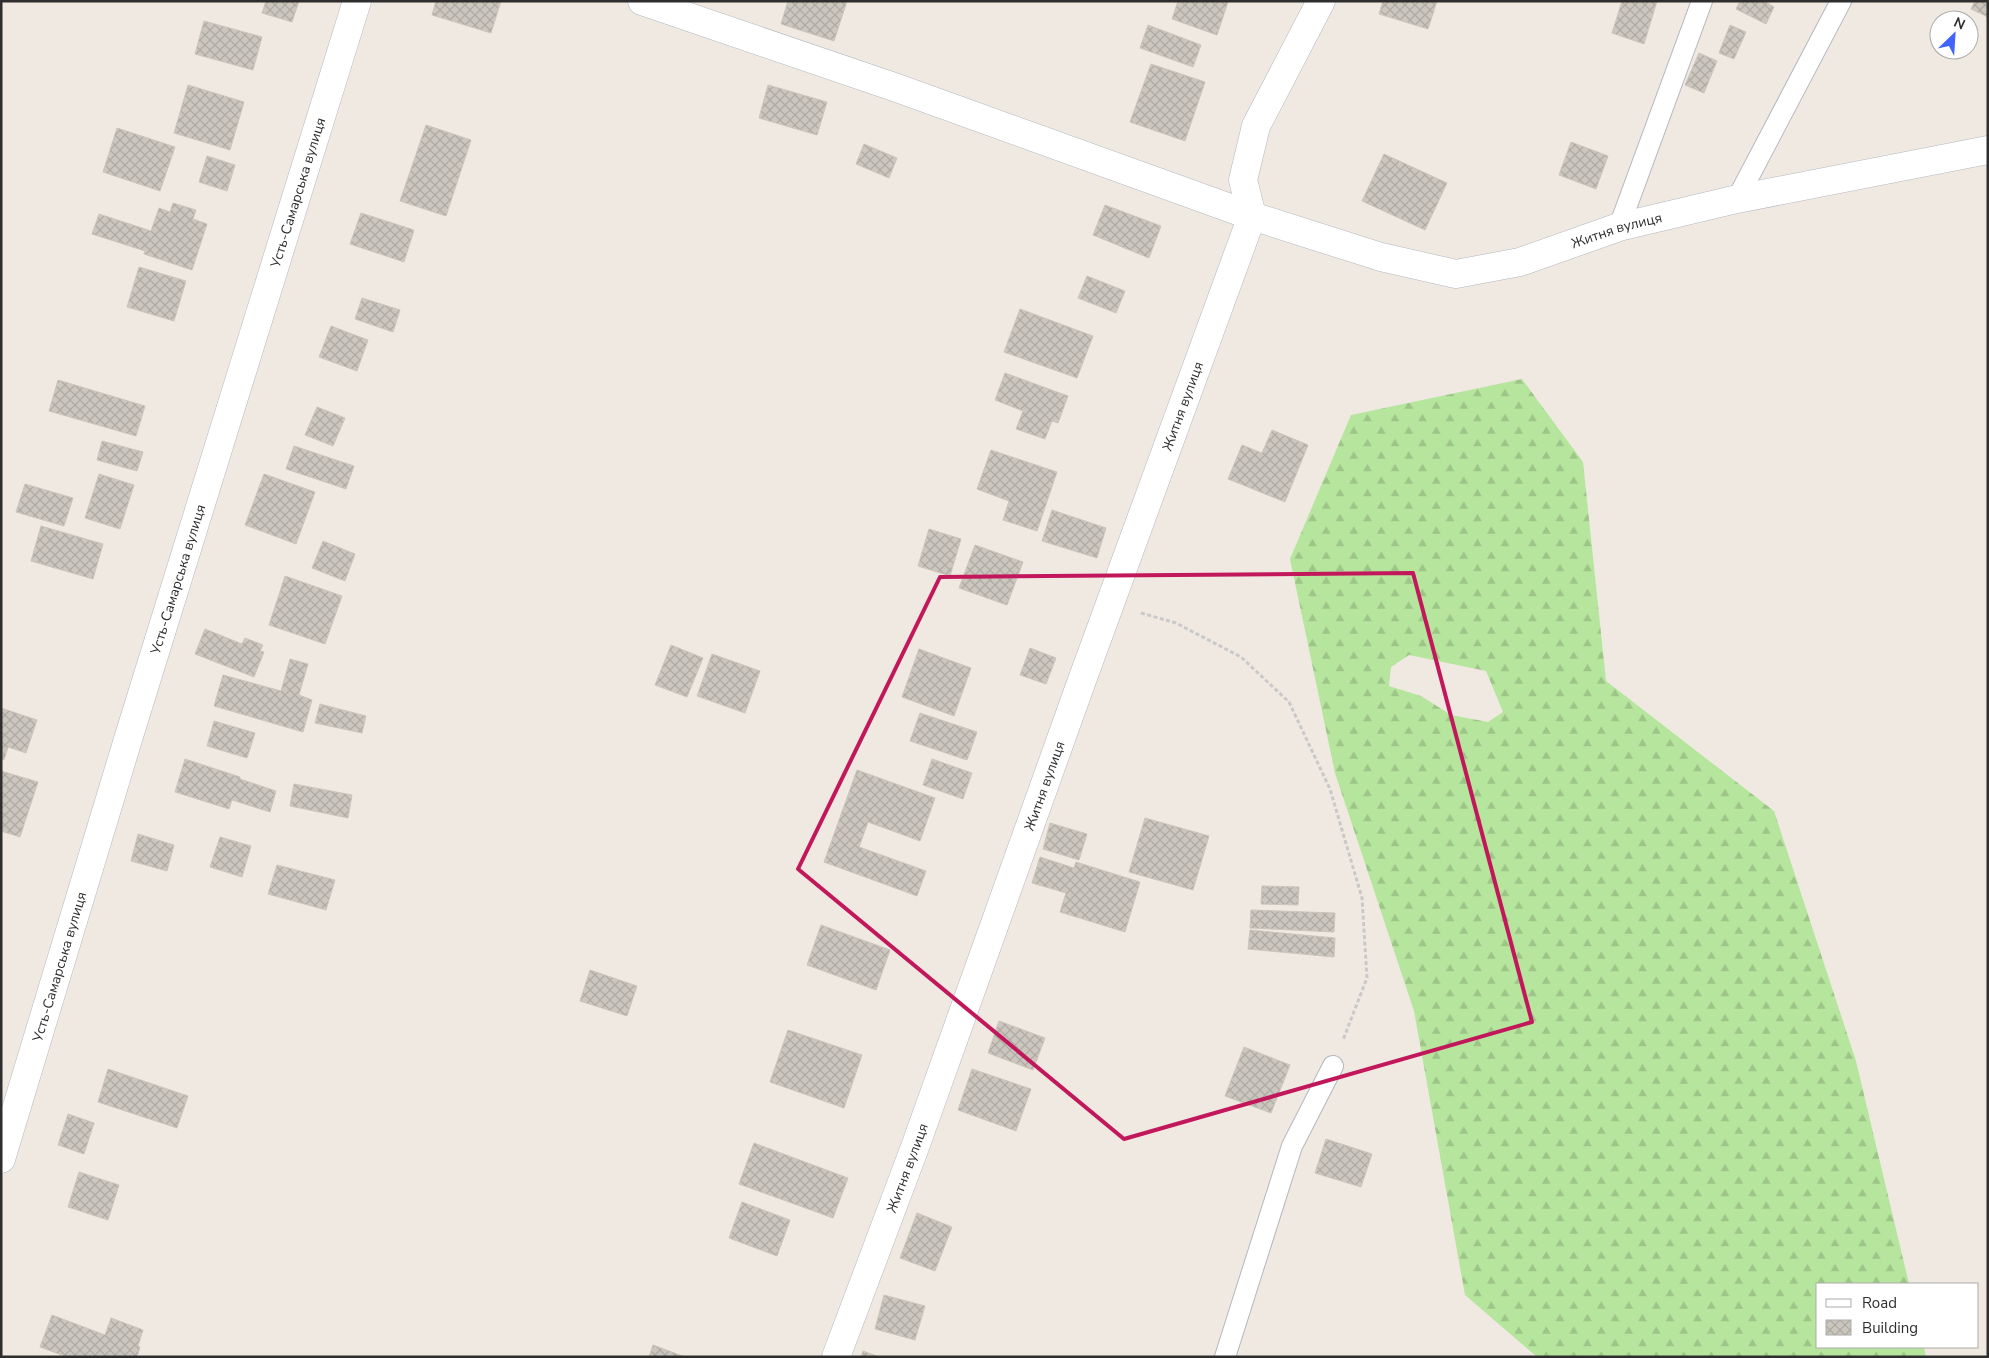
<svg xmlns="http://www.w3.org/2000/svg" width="1989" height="1358" font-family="'Nunito Sans',sans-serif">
  <defs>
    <pattern id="forest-firs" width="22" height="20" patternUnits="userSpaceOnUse" patternTransform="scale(1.25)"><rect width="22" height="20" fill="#b6e59e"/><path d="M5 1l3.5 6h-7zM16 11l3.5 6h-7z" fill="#9dc588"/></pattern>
    <pattern id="building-cross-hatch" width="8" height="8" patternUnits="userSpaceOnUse" patternTransform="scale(1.25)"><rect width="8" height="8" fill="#cbc7bf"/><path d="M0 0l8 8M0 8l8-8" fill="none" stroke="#afaba4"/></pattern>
  </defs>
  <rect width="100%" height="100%" fill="#efe9e1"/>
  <path fill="url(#forest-firs)" fill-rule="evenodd" d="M1522,379L1583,462L1606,681L1774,811L1856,1061L1909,1284H1818V1347H1924L1926,1357H1537L1465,1295L1414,1011L1335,773L1290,559L1351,415ZM1409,655L1486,671L1503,712L1488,722L1451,715L1421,696L1389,686L1391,667Z"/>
  <g fill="url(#building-cross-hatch)" stroke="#cbc5ba">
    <path d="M266,1H299L292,22L262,13Z"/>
    <path d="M436,1H501L491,33L432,15Z"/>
    <path d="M788,1H847L834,41L781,24Z"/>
    <path d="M1178,1L1228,2L1217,35L1172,19Z"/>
    <path d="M1383,1H1437L1428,29L1379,14Z"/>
    <path d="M1622,1H1657L1644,44L1612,33Z"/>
    <path d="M1740,1H1764L1774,7L1766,24L1736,9Z"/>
    <path d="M1975,1H1988V17L1971,9Z"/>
    <path d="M204,21L262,37L253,70L195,54Z"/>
    <path d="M1148,25L1201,45L1193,67L1140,48Z"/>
    <path d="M1730,25L1746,32L1734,59L1719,53Z"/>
    <path d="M1699,53L1717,61L1704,93L1685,85Z"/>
    <path d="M1151,64L1205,82L1185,141L1130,122Z"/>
    <path d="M188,85L244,102L230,150L174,133Z"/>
    <path d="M768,85L827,102L817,135L759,118Z"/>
    <path d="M426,125L471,140L446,216L400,201Z"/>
    <path d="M117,128L175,147L160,191L103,172Z"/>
    <path d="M1571,142L1608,156L1596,189L1559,175Z"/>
    <path d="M864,144L897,158L889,178L856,164Z"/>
    <path d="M1384,154L1447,183L1425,230L1362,201Z"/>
    <path d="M207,156L235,165L227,191L199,182Z"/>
    <path d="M173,203L196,210L193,219L207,224L192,270L144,254L145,251L92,234L99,214L151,231L159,208L170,212Z"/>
    <path d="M1105,205L1161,226L1149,258L1093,235Z"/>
    <path d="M361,213L414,230L404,262L350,244Z"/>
    <path d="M139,267L186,281L174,321L127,307Z"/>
    <path d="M1087,276L1125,291L1116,313L1078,298Z"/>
    <path d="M362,298L400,310L393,332L355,319Z"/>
    <path d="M1020,309L1093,336L1077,378L1004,352Z"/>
    <path d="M331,326L368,340L357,371L319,357Z"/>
    <path d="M1005,373L1068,396L1058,423L1052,421L1045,439L1016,429L1023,411L995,400Z"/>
    <path d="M58,380L145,406L136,436L49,411Z"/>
    <path d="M317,407L345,418L333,446L305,435Z"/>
    <path d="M1272,430L1308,445L1285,502L1228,479L1242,445L1262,453Z"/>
    <path d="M102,441L143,452L137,471L97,460Z"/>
    <path d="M294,446L354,466L346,489L286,469Z"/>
    <path d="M991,450L1057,472L1037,531L1003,520L1009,501L977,489Z"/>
    <path d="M99,474L134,485L120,529L85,518Z"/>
    <path d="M264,474L315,492L296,544L245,525Z"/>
    <path d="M25,484L73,498L64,526L16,512Z"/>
    <path d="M1052,510L1106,528L1097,558L1042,541Z"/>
    <path d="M41,526L103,544L93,579L31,561Z"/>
    <path d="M929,529L961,539L950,576L918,566Z"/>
    <path d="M323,541L355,554L345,581L312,568Z"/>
    <path d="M975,545L1023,562L1007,605L959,588Z"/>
    <path d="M285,576L342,596L325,644L269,625Z"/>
    <path d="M205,629L242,644L245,638L263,645L260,651L264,652L254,677L195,654Z"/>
    <path d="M671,645L703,658L687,697L655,685Z"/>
    <path d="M1030,648L1056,658L1046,684L1020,675Z"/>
    <path d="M919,649L971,668L954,716L902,697Z"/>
    <path d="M712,654L760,671L745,713L697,696Z"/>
    <path d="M290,659L308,664L299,695L312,700L303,732L214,706L223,675L281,691Z"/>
    <path d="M320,704L366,716L362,733L315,723Z"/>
    <path d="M1,708L37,720L26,753L8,747L4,760L1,759Z"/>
    <path d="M920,713L977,732L967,760L910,741Z"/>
    <path d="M214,721L255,733L247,758L207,746Z"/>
    <path d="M185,759L240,777V779L276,791L270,812L232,800L229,809L175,792Z"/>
    <path d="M932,759L972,773L963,799L923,785Z"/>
    <path d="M857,770L935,798L920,841L868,822L859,847L926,871L917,896L824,862Z"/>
    <path d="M1,771L38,782L20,837L1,831Z"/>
    <path d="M294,784L352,795L348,818L290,806Z"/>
    <path d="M1145,818L1209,836L1193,890L1129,872Z"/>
    <path d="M1050,823L1087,834L1079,860L1043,849Z"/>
    <path d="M138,834L174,845L167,871L131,861Z"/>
    <path d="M220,837L251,846L242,877L210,867Z"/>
    <path d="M1040,857L1074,868L1076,862L1140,882L1125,932L1060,912L1066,893L1032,883Z"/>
    <path d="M277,865L335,880L326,910L268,894Z"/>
    <path d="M1262,886L1299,887L1298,905L1261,904Z"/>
    <path d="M1251,910L1335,913L1334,932L1250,928Z"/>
    <path d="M821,925L890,950L876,990L807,965Z"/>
    <path d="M1250,930L1335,938L1334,957L1248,949Z"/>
    <path d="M590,970L637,986L627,1016L580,1001Z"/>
    <path d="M999,1021L1045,1038L1033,1070L988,1053Z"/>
    <path d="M788,1030L862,1055L844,1108L770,1082Z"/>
    <path d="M1244,1047L1290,1065L1271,1113L1225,1096Z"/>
    <path d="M108,1069L188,1096L177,1128L98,1102Z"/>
    <path d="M972,1069L1031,1089L1016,1131L958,1110Z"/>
    <path d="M68,1114L94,1123L84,1154L58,1145Z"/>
    <path d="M1326,1139L1372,1154L1361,1187L1315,1173Z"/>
    <path d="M754,1143L848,1178L833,1218L739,1184Z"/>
    <path d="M79,1172L119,1185L108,1220L68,1207Z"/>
    <path d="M742,1202L790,1220L777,1256L729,1238Z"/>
    <path d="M917,1213L952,1227L935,1271L900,1258Z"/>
    <path d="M884,1295L925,1306L915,1340L875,1329Z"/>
    <path d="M52,1315L105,1335L111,1318L143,1330L138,1346L140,1347L137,1357H67L40,1347Z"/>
    <path d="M653,1345L685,1357H649Z"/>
    <path d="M863,1351L879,1357H861Z"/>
  </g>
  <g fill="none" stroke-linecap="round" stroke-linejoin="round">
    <defs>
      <g id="lane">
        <path d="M1737,199L1841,1"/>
        <path d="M1619,227L1702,1"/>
        <path d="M1225,1357L1292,1146L1333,1066"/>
      </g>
      <g id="street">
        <path id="s1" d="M642,1L897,88L1252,216L1381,257L1456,274L1520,262L1619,227L1737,199L1988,150"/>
        <path id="s2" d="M836,1357L915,1147L1081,683L1252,216L1243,180L1256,126L1321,1"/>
      </g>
      <g id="secondary">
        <path id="s3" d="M1,1159L129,736L357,1"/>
      </g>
    </defs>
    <use href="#lane" stroke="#b4b7c1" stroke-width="22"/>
    <use href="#street" stroke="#b4b7c1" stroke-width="29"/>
    <use href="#secondary" stroke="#b4b7c1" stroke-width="29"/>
    <path stroke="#c9c9c9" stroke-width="3" stroke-dasharray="4 2.5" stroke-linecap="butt" d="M1141,613L1176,623L1241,657L1289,702L1330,789L1362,898L1367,978L1343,1040"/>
    <use href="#lane" stroke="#fff" stroke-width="20"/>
    <use href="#street" stroke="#fff" stroke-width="28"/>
    <use href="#secondary" stroke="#fff" stroke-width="28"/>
  </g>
  <path fill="none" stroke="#c2185b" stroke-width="4" stroke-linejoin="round" d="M1413,573L1532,1022L1124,1139L798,869L940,577Z"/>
  <g text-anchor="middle" stroke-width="4" stroke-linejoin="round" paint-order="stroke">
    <g font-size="14" fill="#2e2e2e" stroke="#fff">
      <text dy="5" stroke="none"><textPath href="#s3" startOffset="1011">Усть-Самарська вулиця</textPath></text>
      <text dy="5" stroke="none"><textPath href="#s1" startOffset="1026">Житня вулиця</textPath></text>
      <text dy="5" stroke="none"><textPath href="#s2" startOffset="1012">Житня вулиця</textPath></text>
      <text dy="5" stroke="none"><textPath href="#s3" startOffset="606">Усть-Самарська вулиця</textPath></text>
      <text dy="5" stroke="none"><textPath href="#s2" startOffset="608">Житня вулиця</textPath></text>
      <text dy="5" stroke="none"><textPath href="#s3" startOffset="201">Усть-Самарська вулиця</textPath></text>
      <text dy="5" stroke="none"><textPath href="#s2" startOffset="202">Житня вулиця</textPath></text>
    </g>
  </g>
  <rect width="1989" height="1358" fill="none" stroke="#2e2e2e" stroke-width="5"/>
  <rect x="1816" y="1283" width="162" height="65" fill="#ffffff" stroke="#ababab"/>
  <rect x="1826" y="1299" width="25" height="8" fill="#ffffff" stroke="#ababab"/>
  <text x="1862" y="1308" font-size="15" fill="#2e2e2e">Road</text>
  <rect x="1826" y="1320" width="25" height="15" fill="url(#building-cross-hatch)" stroke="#ababab"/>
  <text x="1862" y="1333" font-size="15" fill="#2e2e2e">Building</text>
  <g transform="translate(1954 35) rotate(25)"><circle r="24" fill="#ffffff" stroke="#ababab"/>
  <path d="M0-4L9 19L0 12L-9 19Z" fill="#4264fb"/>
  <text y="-8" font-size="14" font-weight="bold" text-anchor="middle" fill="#2e2e2e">N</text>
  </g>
</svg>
